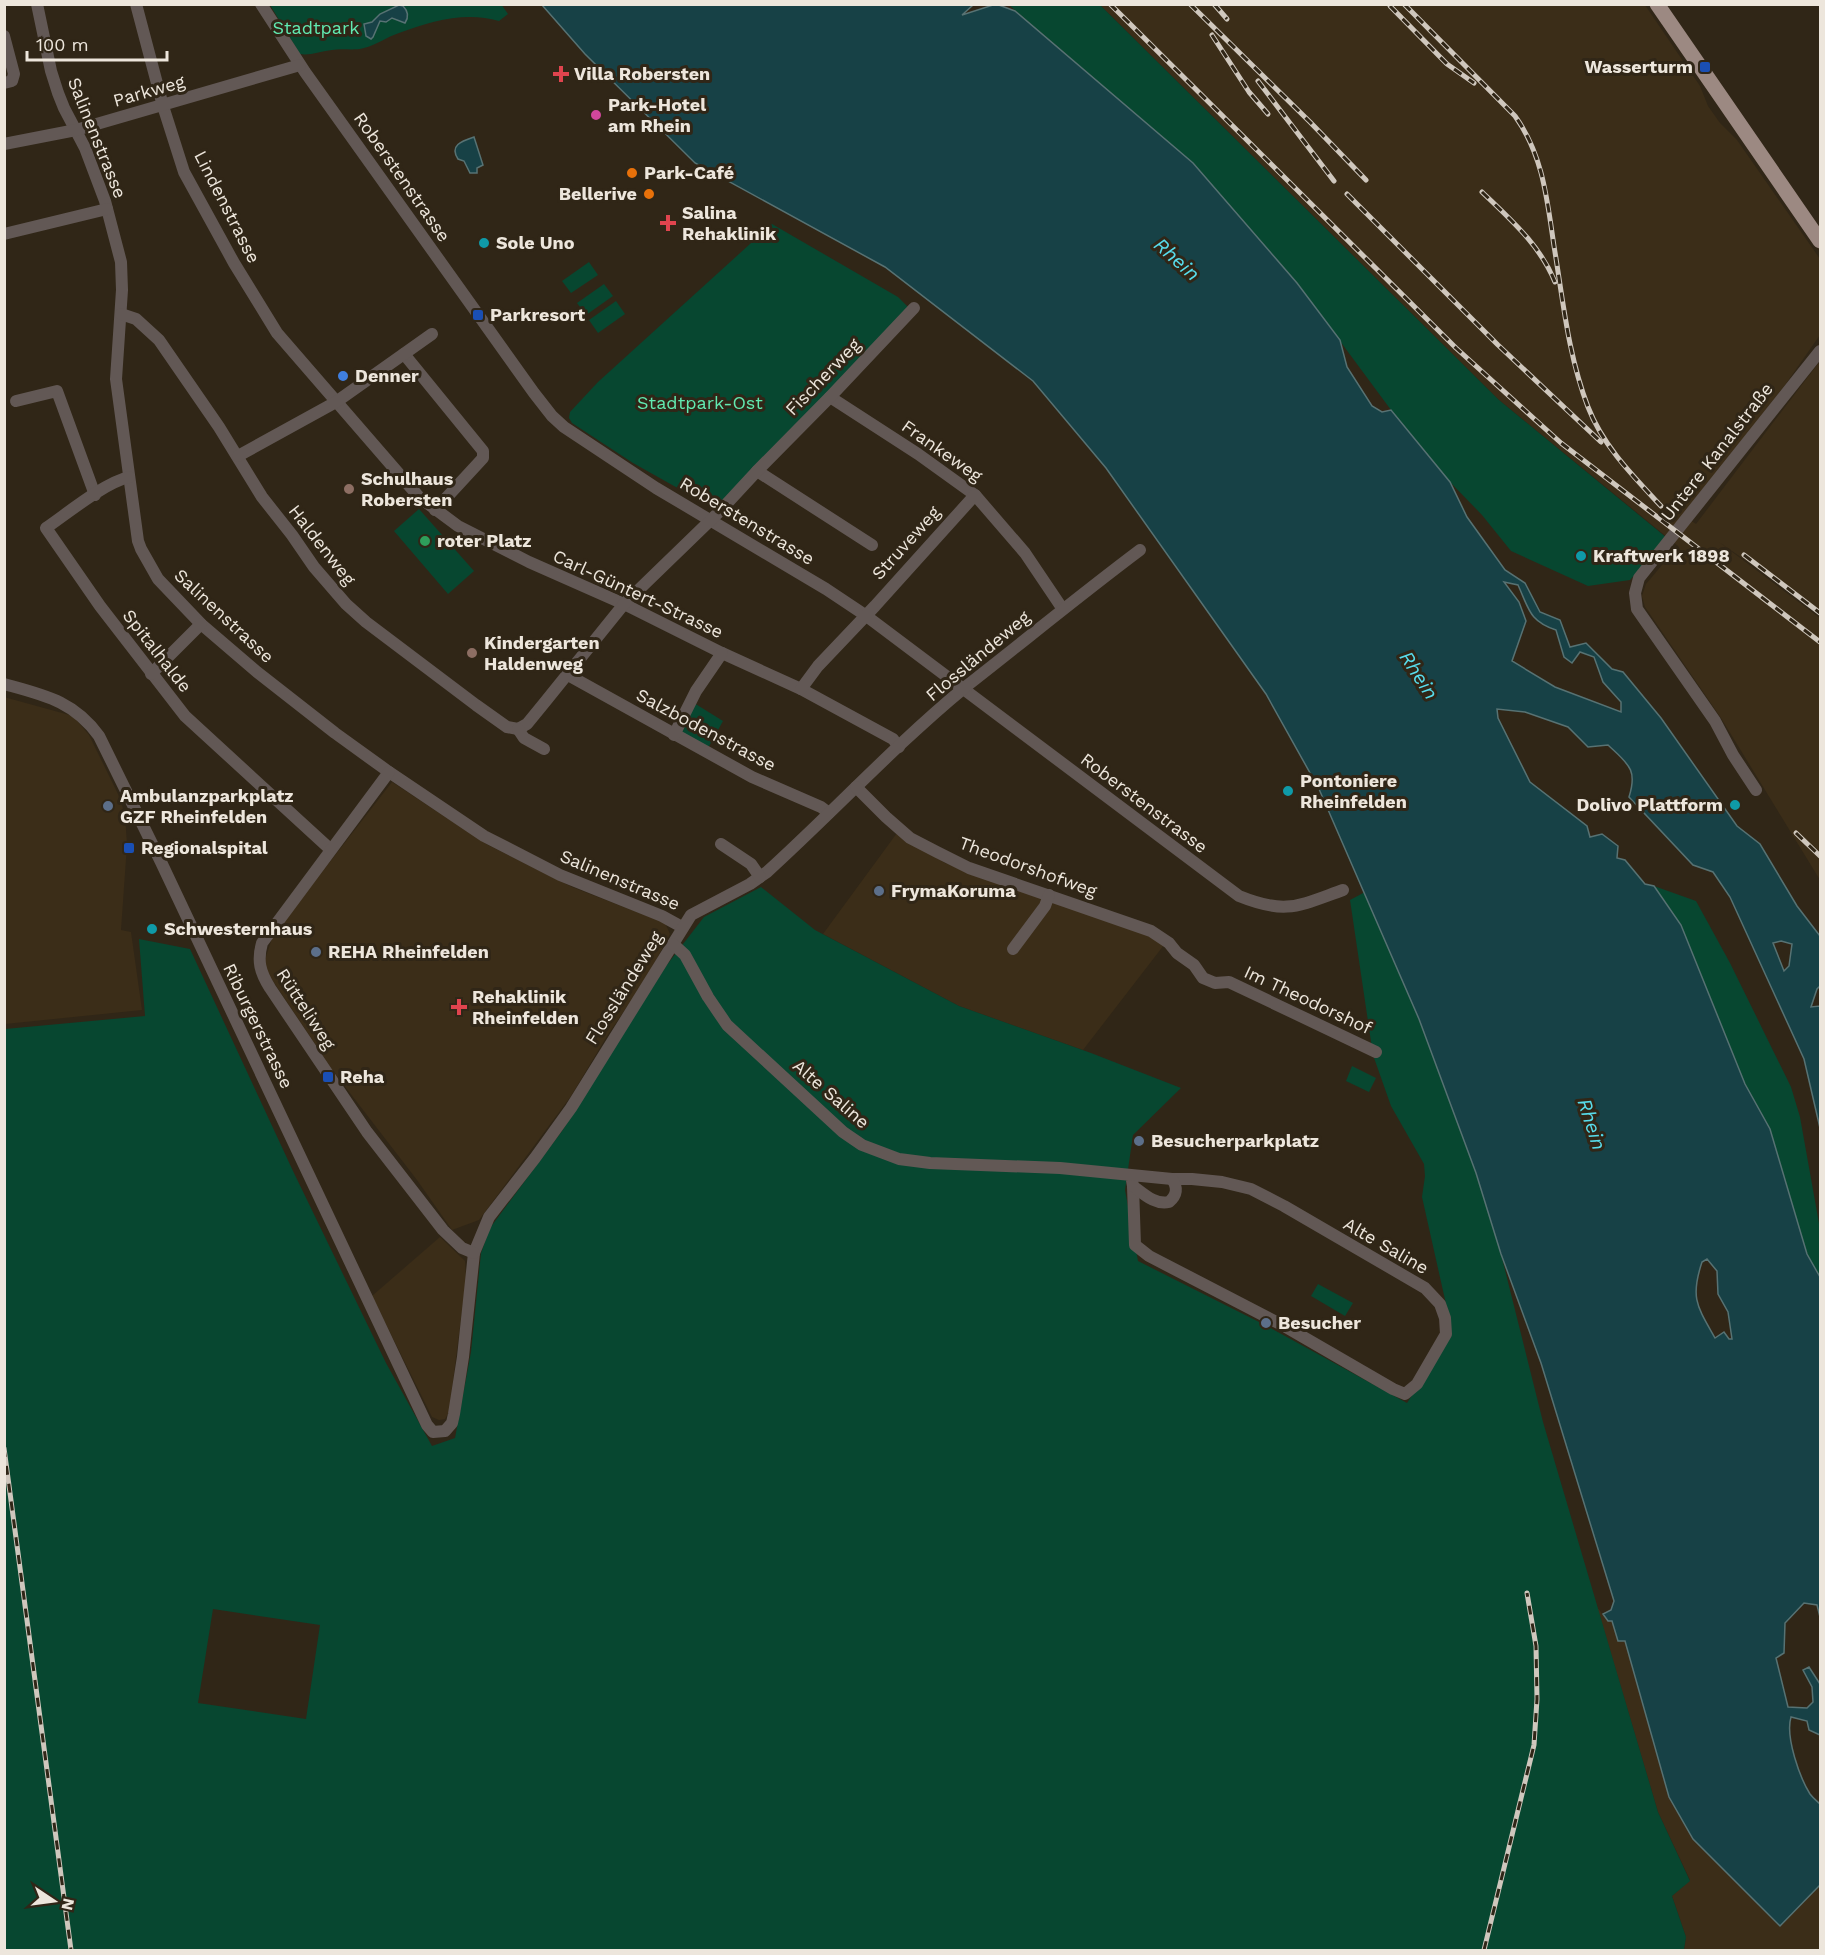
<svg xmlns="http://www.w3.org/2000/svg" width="1825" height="1955" font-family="'Work Sans',sans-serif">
  <rect width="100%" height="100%" fill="#302617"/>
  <g fill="#3b2d18">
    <path d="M1100,5H1645L1700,86L1708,106L1720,123L1737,140L1820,259V335L1785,385L1684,516L1696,524L1820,361V612L1719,542L1820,618V880L1721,718L1645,607L1642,596L1646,584L1678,546L1499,400Z"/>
    <path d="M4,697L73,716L89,735L118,794L125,814L127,845L121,930L131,932L142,1010L5,1024Z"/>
    <path d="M392,782L488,845L572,887L665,923L670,934L646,979L607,1036L571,1096L479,1220L452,1230L417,1180L333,1071L263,966L273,935Z"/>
    <path d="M897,833L945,863L1146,933L1164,945L1083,1050L959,1006L823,934Z"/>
    <path d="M440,1237L465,1261L466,1279L449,1412L445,1419L439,1420L432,1417L372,1296Z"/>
    <path d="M1597,1607L1608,1621H1612L1625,1641L1669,1797L1727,1873L1780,1926L1820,1885V1950H1684L1686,1937L1672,1896L1690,1880L1658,1812Z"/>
  </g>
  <g fill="#074730" fill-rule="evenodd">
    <path d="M501,4L508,14L499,21C466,11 431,21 399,33C387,37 376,45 364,48C354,51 342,48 332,50C322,51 309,56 300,54L270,5Z"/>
    <path d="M1009,5H1100L1499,400L1667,538L1630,580L1588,586L1511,551L1482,515L1450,482L1391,410L1297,283L1193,163Z"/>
    <path d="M772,224L898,297L909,308L715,509L633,463L572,423L569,418L570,412L598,382Z"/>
    <path d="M589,262L598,275L571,293L562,281Z"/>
    <path d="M604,284L613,296L586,315L577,303Z"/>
    <path d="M616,301L625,314L598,333L589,320Z"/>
    <path d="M419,509L474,571L448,594L394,531Z"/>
    <path d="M694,703L723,721L708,748L682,733L683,725Z"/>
    <path d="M1654,886L1696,901L1730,963L1791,1087L1800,1117L1820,1229V1277L1807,1254L1770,1129L1745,1084L1681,925Z"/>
    <path d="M761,887L815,930L959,1006L1091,1053L1181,1088L1133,1135L1125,1190L1138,1261L1265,1325L1407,1403L1448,1339V1313L1422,1197L1425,1176L1424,1164L1391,1106L1373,1055L1350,900L1365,892L1419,1019L1476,1173L1501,1254L1543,1422L1658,1812L1690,1881L1672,1896L1686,1937L1684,1950H5V1029L145,1016L139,939L190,949L293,1171L386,1363L432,1446L455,1438L471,1352L481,1253L490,1228L562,1131L666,966L704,917ZM213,1609L320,1625L306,1719L198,1703Z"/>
    <path d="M1352,1066L1376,1078L1369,1092L1346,1081Z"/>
    <path d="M1318,1284L1353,1303L1345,1316L1311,1296Z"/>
  </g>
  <g fill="#174146" stroke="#577273" stroke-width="1.5" fill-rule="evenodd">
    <path d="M996,4L1015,11L1193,163L1297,283L1340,340L1347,367L1372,406L1382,412L1391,410L1450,482L1467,517L1505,570L1525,583L1540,612L1560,620L1570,647L1586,643L1612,669L1623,672L1661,718L1737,826L1760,844L1797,906L1820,936V986L1817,989L1811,1007L1820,1006V1128L1804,1059L1730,897L1713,872L1693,865L1629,797C1638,769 1628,764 1608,745L1588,747L1568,727L1525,712L1497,709L1498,718L1530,782L1587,826L1590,837L1602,834L1618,846L1617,858L1625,860L1645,884L1654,886L1681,925L1745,1084L1770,1129L1807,1254L1820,1277V1617L1817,1605L1804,1603L1785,1623L1784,1653L1776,1658L1788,1707L1807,1708L1813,1702L1812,1687L1803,1670L1809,1667L1820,1684V1735L1809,1730L1807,1721L1791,1717C1785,1737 1800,1778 1810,1794C1813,1798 1817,1801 1820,1804V1885L1780,1926L1693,1839L1669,1797L1625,1641H1618L1612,1621H1608L1603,1614L1611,1610L1614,1601L1541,1363L1501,1254L1476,1173L1419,1019L1319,789L1266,694L1106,468L1033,381L885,267L695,163L585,54L542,5H973L962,15ZM1504,582L1518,585C1529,609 1529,621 1556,630L1564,657L1572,663L1580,652L1594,657L1603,682L1621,702V712L1555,687L1512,661L1526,621L1519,602ZM1781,941L1792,944L1789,966L1784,971L1773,943ZM1707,1259L1717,1271L1718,1294L1728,1312L1732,1339H1729L1724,1332L1715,1338C1697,1306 1690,1298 1702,1262Z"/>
    <path d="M399,5L403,6C408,11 409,17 405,23L392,18L386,22L380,21L373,37L371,39L366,36L364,24L372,22L380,14Z"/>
    <path d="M474,137L483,165L477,168V173H470L464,161L458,159C449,145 462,141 474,137Z"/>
  </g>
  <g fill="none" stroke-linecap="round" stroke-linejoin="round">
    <g stroke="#625855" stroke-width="12">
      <path d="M37,4L51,71L58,93L64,108L85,148L105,201L121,262L122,290L116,379L138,541L141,549L158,579L201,624L257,672L335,733L389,772L484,836L560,875L662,916L682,927"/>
      <path d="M136,4L163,106L184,172L234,263L277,333L419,497L458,526L529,562L624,604L722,653L801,689L893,739L899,747"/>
      <path d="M261,4L305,72L534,393L552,416L564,427L656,488L826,589L865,615L1239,896C1286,915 1298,906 1343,890"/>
      <path d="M4,36L14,74L12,81L4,83"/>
      <path d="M4,144L76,130L300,65"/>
      <path d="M4,234L107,209"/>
      <path d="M121,314L136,319L159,340L219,427L262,497L292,535L314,567L346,604L366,622L476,705L507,727L518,729"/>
      <path d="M404,354L483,451V458L435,510"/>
      <path d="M830,397L918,454L975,495L1025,553L1062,608"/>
      <path d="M16,401L57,391L95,495"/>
      <path d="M238,456L336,402L432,334"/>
      <path d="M757,471L872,545"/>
      <path d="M129,477C104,483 68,513 46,528L100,606L185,716L330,849"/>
      <path d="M151,674L201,624"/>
      <path d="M568,675L752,777L821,807L829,813"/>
      <path d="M4,684C44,695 74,701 99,736L161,862L427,1425L433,1432L445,1431L452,1423L454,1414L463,1357L474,1253L489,1217L535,1158L571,1108L691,915L750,884L767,872C833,812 895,745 964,688C1023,642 1080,595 1140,550"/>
      <path d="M801,689L818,666L875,606L975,495"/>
      <path d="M518,729L527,724L545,702L624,604L719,512L757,471L830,397L914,308"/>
      <path d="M518,729L524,738L544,749"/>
      <path d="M674,735L696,691L722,653"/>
      <path d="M389,772L262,943C257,961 260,972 270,988L367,1132L443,1230L462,1248L474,1253"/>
      <path d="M856,787L886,817L910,838L937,852L969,868L1151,931L1169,943L1177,953L1194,965L1203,978L1215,983L1229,982L1376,1052"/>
      <path d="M1756,790L1733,755L1715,721L1637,609L1635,593L1639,578L1820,351"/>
      <path d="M721,844L751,864L760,877"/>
      <path d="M673,944L685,955L708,997L727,1025L843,1132L862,1145L899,1159L930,1163L1060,1168L1172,1179H1192L1222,1182L1251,1189L1284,1206L1425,1288L1440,1304L1445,1318L1446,1334L1417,1384L1405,1394L1393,1389L1286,1327L1149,1256L1135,1245L1133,1186L1131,1175"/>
      <path d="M1013,949L1045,906L1049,895"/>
      <path d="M1133,1186C1144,1194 1155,1205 1169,1202C1177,1195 1178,1188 1172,1179"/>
    </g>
    <path stroke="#9c8982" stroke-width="15" d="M1657,4L1820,241"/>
    <defs>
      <g id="rail">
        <path d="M1110,4L1456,348L1561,443L1820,642"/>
        <path d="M1190,4L1310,122L1366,180"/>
        <path d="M1214,4L1227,19"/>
        <path d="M1404,4L1515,116C1543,155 1547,199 1554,246C1563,300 1568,355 1588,407C1603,446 1633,476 1661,506"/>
        <path d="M1390,6L1447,64L1474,83"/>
        <path d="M1212,35L1249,92L1268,114"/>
        <path d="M1258,81L1334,181"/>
        <path d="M1482,192C1511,220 1540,245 1555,282"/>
        <path d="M1347,194L1498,345L1601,442"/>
        <path d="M1744,555L1820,613"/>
        <path d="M1796,833L1820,856"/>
        <path d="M4,1448L71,1950"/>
        <path d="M1484,1950L1534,1745L1537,1699L1536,1646L1527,1593"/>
      </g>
    </defs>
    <use href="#rail" stroke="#cfc7bd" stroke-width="5"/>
    <use href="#rail" stroke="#302617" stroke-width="3" stroke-dasharray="9" stroke-linecap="butt"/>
  </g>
  <g fill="#1a4fb4" stroke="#302617" stroke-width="2">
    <rect x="1699" y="61" width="12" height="12" rx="3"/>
    <rect x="472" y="309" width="12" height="12" rx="3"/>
    <rect x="123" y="842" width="12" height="12" rx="3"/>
    <rect x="322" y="1071" width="12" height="12" rx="3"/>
  </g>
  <g fill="#e0444e" stroke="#302617" stroke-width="2">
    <path d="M558 65h6v6h6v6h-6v6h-6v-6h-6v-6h6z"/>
    <path d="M665 214h6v6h6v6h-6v6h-6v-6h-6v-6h6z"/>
    <path d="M456 998h6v6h6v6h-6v6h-6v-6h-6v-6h6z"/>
  </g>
  <circle fill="#d1479c" stroke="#302617" stroke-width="2" cx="596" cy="115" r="6"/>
  <g fill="#e8710a" stroke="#302617" stroke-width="2">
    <circle cx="632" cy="173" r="6"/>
    <circle cx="649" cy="194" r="6"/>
  </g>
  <g fill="#0f9aa8" stroke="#302617" stroke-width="2">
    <circle cx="484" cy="243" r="6"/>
    <circle cx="1581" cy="556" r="6"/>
    <circle cx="1288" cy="791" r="6"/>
    <circle cx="1735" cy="805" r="6"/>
    <circle cx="152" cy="929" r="6"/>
  </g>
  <circle fill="#3f7fe0" stroke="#302617" stroke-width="2" cx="343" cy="376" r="6"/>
  <g fill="#8d6e63" stroke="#302617" stroke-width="2">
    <circle cx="349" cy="489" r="6"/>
    <circle cx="472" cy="653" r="6"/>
  </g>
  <circle fill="#2e9e5b" stroke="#302617" stroke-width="2" cx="425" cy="541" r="6"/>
  <g fill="#5c6f8a" stroke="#302617" stroke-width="2">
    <circle cx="108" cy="806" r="6"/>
    <circle cx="879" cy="891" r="6"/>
    <circle cx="316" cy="952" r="6"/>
    <circle cx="1139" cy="1141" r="6"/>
    <circle cx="1266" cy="1323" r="6"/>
  </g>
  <g text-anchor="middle" stroke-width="6" stroke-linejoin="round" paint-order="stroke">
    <g font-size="18" fill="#61eab1" stroke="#302617">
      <text x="316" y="34">Stadtpark</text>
      <text x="700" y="409">Stadtpark-Ost</text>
    </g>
    <g font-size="18" font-weight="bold" fill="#ede6dc" stroke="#302617" text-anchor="start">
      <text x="1693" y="73" text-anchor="end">Wasserturm</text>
      <text x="574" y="80">Villa Robersten</text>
      <text x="608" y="111">Park-Hotel<tspan x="608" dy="21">am Rhein</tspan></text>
      <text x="644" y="179">Park-Café</text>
      <text x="637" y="200" text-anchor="end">Bellerive</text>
      <text x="682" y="219">Salina<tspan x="682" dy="21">Rehaklinik</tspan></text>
      <text x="496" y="249">Sole Uno</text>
      <text x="490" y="321">Parkresort</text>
      <text x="355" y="382">Denner</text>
      <text x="361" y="485">Schulhaus<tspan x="361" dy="21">Robersten</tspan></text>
      <text x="437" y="547">roter Platz</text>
      <text x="1593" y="562">Kraftwerk 1898</text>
      <text x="484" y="649">Kindergarten<tspan x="484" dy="21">Haldenweg</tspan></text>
      <text x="1300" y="787">Pontoniere<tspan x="1300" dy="21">Rheinfelden</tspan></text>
      <text x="120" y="802">Ambulanzparkplatz<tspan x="120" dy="21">GZF Rheinfelden</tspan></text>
      <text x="1723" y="811" text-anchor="end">Dolivo Plattform</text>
      <text x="141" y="854">Regionalspital</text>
      <text x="891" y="897">FrymaKoruma</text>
      <text x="164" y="935">Schwesternhaus</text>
      <text x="328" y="958">REHA Rheinfelden</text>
      <text x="472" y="1003">Rehaklinik<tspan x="472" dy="21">Rheinfelden</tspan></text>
      <text x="340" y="1083">Reha</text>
      <text x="1151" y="1147">Besucherparkplatz</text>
      <text x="1278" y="1329">Besucher</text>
    </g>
    <g font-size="18" fill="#ede6dc" stroke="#302617">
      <text transform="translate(149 91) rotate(-16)" y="6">Parkweg</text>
      <text transform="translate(97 138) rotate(68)" y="6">Salinenstrasse</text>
      <text transform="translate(402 177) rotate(55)" y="6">Roberstenstrasse</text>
      <text transform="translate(227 207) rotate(63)" y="6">Lindenstrasse</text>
      <text transform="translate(823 377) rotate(-46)" y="6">Fischerweg</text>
      <text transform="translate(942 451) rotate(35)" y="6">Frankeweg</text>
      <text transform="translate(1717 452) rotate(-52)" y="6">Untere Kanalstraße</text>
      <text transform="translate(747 521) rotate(31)" y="6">Roberstenstrasse</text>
      <text transform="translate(906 543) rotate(-48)" y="6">Struveweg</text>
      <text transform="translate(322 545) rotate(52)" y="6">Haldenweg</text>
      <text transform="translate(638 594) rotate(25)" y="6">Carl-Güntert-Strasse</text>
      <text transform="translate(224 616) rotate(43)" y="6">Salinenstrasse</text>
      <text transform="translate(157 651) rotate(52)" y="6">Spitalhalde</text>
      <text transform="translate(978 656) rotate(-40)" y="6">Flossländeweg</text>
      <text transform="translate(706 730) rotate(28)" y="6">Salzbodenstrasse</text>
      <text transform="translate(1144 803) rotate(37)" y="6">Roberstenstrasse</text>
      <text transform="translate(1028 867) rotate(20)" y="6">Theodorshofweg</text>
      <text transform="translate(620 880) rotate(23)" y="6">Salinenstrasse</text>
      <text transform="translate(624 988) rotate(-58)" y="6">Flossländeweg</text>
      <text transform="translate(1308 1000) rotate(25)" y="6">Im Theodorshof</text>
      <text transform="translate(306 1009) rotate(57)" y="6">Rütteliweg</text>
      <text transform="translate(258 1026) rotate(64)" y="6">Riburgerstrasse</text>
      <text transform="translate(831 1094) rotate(41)" y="6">Alte Saline</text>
      <text transform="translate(1386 1246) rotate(30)" y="6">Alte Saline</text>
    </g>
    <g font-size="20" font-style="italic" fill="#57dceb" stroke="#302617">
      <text transform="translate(1177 259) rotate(42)" y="7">Rhein</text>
      <text transform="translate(1419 675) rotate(57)" y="7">Rhein</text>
      <text transform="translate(1592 1124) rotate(72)" y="7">Rhein</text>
    </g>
  </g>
  <rect width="1825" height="1955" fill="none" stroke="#ede6dc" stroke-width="12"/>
  <g transform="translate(54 1901) rotate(103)" stroke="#302617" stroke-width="4.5" paint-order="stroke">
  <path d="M0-4.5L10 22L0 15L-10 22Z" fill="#ede6dc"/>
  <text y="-9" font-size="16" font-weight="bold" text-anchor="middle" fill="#ede6dc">N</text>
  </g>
  <path d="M27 51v9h140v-9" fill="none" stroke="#ede6dc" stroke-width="3"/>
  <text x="36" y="51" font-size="18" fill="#ede6dc" stroke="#302617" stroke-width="4.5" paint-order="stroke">100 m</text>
</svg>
